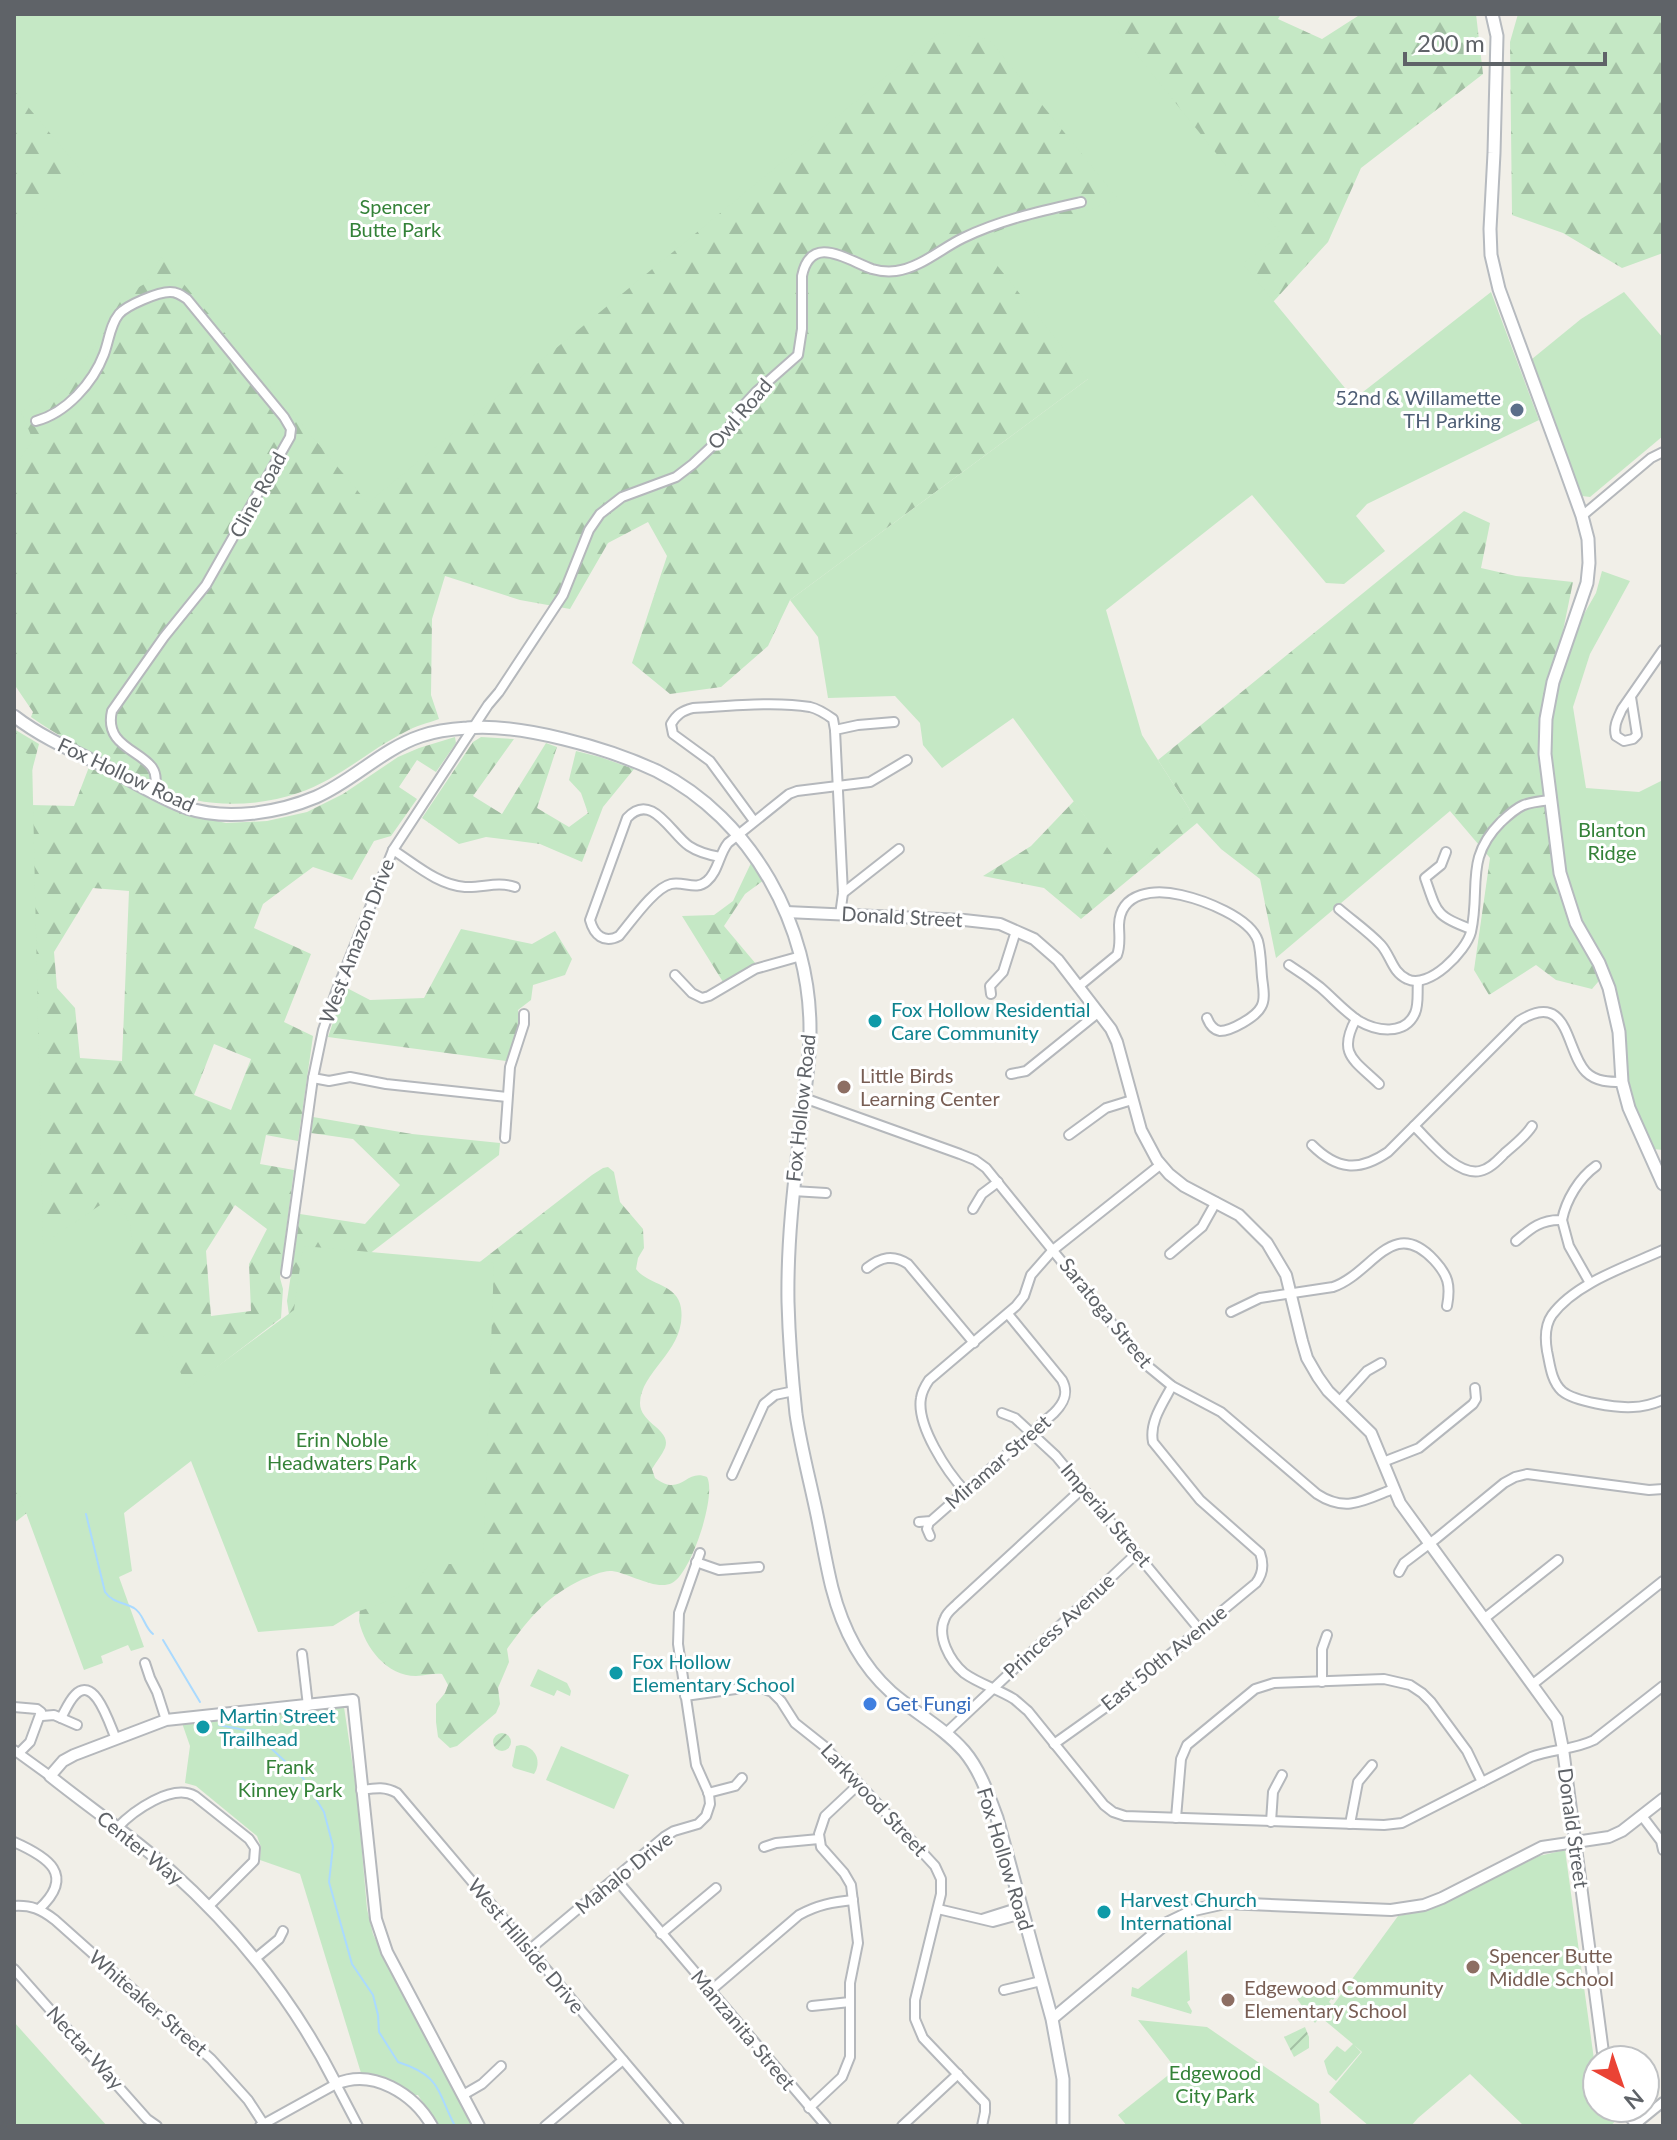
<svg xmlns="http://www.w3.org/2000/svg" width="1677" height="2140" font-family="Lato,sans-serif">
  <defs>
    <pattern id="forest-firs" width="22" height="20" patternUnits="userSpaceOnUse" patternTransform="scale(2)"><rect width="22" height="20" fill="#c5e8c5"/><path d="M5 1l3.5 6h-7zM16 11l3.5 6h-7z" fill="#a3c0a4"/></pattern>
    <pattern id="garden-furrows" width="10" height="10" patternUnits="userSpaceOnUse" patternTransform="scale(2)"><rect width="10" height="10" fill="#c5e8c5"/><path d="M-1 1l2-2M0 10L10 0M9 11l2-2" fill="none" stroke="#a3c0a4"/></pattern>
  </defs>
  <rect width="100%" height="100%" fill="#f1efe8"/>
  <g fill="url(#forest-firs)" fill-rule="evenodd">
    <path d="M14,14H1281L1278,19L1322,39L1361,14H1476L1483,74L1361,168L1328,242L1274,301L1088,379L790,600L768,646L721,687L670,694L632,663L667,556L648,522L608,543L570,609L520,600L445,576L432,619L431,695L439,719C428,723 415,726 405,732C369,750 338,780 298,793C267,804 227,807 195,800C179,797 164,789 149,782C109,763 67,742 31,717L33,712L14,684Z"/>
    <path d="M1518,14H1663V253L1622,268L1563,233L1512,215L1510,42Z"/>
    <path d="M1464,511L1490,523L1481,568L1516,576L1573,582L1547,709L1560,873L1604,975L1592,989L1556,980L1536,965L1489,995L1474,970L1490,858L1450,811L1276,958L1260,879L1221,849L1197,823L1081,919L1044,888L983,876L1031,846L1074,801L1118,861L1190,810L1158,760Z"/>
    <path d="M14,729L39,744L29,782L31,805L74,806L89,767L171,809L194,816L226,823L267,821L307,812L343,794L398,757L419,748L455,737L456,743L436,772L417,760L399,787L417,799L391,836L374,841L352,880L313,867L263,904L254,928L311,954L284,1022L313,1036L298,1141L266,1135L260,1164L294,1170L280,1278L283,1289L281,1318L14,1523ZM93,888L129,891L122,1061L80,1058L75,1008L57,988L54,952ZM214,1044L251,1059L231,1110L194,1095ZM235,1205L267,1229L249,1264L251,1311L211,1316L206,1251Z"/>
    <path d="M481,737L514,739L473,796L502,814L546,743L557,747L537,808L569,827L588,813L581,793L569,780L576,751L600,757L634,769L603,807L582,862L540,844L486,837L459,844L422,818L473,742Z"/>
    <path d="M751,863L764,880L745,894L724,926L756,964L723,982L682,916L714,915L733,901Z"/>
    <path d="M461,929L532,944L555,931L572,959L565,975L533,985L531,1000L518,1010L521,1023L506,1061L328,1037L345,987L370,1000L424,998Z"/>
    <path d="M313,1117L412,1134L500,1143L499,1155L289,1315L287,1301L300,1214L365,1224L400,1185L353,1139L311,1133Z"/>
    <path d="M608,1167L614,1172L620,1202L643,1229L644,1248L638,1258L636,1269C648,1285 678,1284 681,1308C687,1350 641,1370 640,1403C640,1424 672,1429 665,1448C662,1455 656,1462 652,1469L655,1478C682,1498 685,1468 707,1477C717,1495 691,1574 672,1583C656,1591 629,1573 612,1571C603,1570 592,1576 583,1579C547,1596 530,1617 507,1649L509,1662L498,1688L500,1704L496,1713L457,1746L450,1748L438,1737L436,1722V1704L445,1693L448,1685L442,1674C433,1673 425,1676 416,1676C387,1676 365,1648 359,1621L373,1419L392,1330L592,1175L603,1168Z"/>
  </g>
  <g fill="#c5e8c5">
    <path d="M14,14H1104L1281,234L1243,264L1354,399L1491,292L1539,420L1367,504L1356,516L1385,551L1344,584L1326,583L1252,495L1106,610L1142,735L1190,810L1147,859L1118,862L1013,718L942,768L923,745L920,723L895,696L828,698L818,637L790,600L1088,379L976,239L1023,222L1074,215L1118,199L989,39L939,33L368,503L161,257L146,283L115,301L103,335L83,364L54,389L21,412L33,440L14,467V234L84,174L14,90Z"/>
    <path d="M1624,292L1663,338V436L1590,497L1582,496L1532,359L1581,319Z"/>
    <path d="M1602,571L1630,581L1590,654L1573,707L1586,788L1639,792L1663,780V1150L1653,1149L1634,1105L1630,1091L1625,1032L1615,988L1603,960L1585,927L1574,900L1566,874L1550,755L1549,723L1555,695L1580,621L1596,593Z"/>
    <path d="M14,747L32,756L43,1244L112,1197L123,1210L130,1225L133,1243V1336L161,1332L188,1388L294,1310L303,1246L494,1263L483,1564H429L417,1581L398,1594L378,1605L356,1612L333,1626L258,1632L191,1461L124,1513L132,1571L119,1577L144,1647L131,1651L128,1645L101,1656L103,1663L84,1670L14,1480Z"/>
    <path d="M538,1669L567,1683L571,1691L570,1696L557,1690L554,1696L530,1686Z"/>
    <path d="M344,1707L357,1794L367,1909L373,1934L383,1956L472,2126H437L418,2095H412L383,2079L361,2073L300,1874L260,1860L261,1847L257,1836L196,1786L185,1783L190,1746L182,1723Z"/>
    <path d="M521,1745C536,1747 542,1762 534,1774L514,1768L512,1766L516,1746Z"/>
    <path d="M561,1746L629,1775L614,1809L546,1780Z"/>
    <path d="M1565,1850L1597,2081V2108H1609L1617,2120L1610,2126H1524L1470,2074L1418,2118L1411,2126H1369L1329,2092L1362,2052L1354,2045L1361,2052L1336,2081L1328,2074L1324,2061L1337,2046L1345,2052L1353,2044L1323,2019L1398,1916L1428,1910L1539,1856Z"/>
    <path d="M1187,1950L1190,2000L1187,2002L1192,2011L1191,2014L1131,1996L1132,1987L1138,1989Z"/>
    <path d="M1332,1981L1340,1991L1333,2000L1331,1999L1329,2002L1331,2004L1315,2023L1297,1999L1306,1993L1310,1998Z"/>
    <path d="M1138,2020L1207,2027L1319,2104L1321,2126H1127L1118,2115L1176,2069Z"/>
    <path d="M14,2022L107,2126H14Z"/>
  </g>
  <g fill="url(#garden-furrows)">
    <circle cx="502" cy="1742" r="9"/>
    <path d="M1305,2027L1309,2037V2048L1294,2057L1284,2037Z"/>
  </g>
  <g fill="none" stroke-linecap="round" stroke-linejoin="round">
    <g stroke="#aadaff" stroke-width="2">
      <path d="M86,1514L105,1592C113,1603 123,1602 134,1608C144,1614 144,1627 153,1634"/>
      <path d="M163,1640L200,1702"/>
      <path d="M219,1725L250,1731L260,1738L303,1778L324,1812L333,1846L329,1882L352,1964L373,1995L378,2015L379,2032L398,2062C441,2076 436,2089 455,2126"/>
    </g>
    <defs>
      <g id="minor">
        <path d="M36,421C66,413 93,383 104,354C109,341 110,325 119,314C127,305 158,292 170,292C177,292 181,295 187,299L284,417L291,429L290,437L206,585L164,637L112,711C101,757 170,750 153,791"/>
        <path d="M1582,516L1651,458L1663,452"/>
        <path d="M1631,697L1637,735L1633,739L1624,741L1616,736C1613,726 1618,718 1622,709L1663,650"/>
        <path d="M754,821L710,761L673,734L671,724C677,714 682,711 693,708C729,706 776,701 810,707C819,709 826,714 833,719L835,730"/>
        <path d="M393,850C415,864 438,885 465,887C484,888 496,881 515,887"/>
        <path d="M1446,852L1441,865L1425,878C1437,912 1435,916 1471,929"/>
        <path d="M720,857C709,855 698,852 689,846C671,834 652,791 627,818L590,920C594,935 604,944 619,936C631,922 654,888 671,884C684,881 696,891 707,881C718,872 719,854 728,843L789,794L797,791L870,782L907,760"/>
        <path d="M843,893L899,849"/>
        <path d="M1339,909C1353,921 1369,932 1381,945C1391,956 1392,972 1407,979C1429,990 1466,951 1471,932C1481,887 1464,859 1501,822C1520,804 1524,803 1550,800"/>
        <path d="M840,915L843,893L835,730L858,725L894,722"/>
        <path d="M1289,965C1300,972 1310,979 1320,987C1333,998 1345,1012 1359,1021C1376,1031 1405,1036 1415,1013C1419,1004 1417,992 1418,981"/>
        <path d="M675,975L692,993L702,998L709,996L755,969L801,956"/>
        <path d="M1078,987L1117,955C1121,945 1119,935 1119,925C1120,891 1156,889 1181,895C1203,900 1250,917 1258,941C1261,952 1261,966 1262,977C1263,987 1266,999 1261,1007C1256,1017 1231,1031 1220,1031C1213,1030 1209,1023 1207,1018"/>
        <path d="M991,994L990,986L1003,972L1016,931"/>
        <path d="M1356,1019C1337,1054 1354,1060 1379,1084"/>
        <path d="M1011,1074L1026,1071L1099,1012"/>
        <path d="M313,1078L329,1081L350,1077L386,1084L507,1097"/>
        <path d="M804,1098L960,1154L975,1160L986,1168L1144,1363L1172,1386L1221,1412L1317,1494C1346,1513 1365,1500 1393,1489"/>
        <path d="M1414,1126C1429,1140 1456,1176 1480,1171C1490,1169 1498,1160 1505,1153C1515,1144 1525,1137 1532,1126"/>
        <path d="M1069,1135L1106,1108L1132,1100"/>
        <path d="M505,1138L510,1067L524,1024V1014"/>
        <path d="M1312,1145C1337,1170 1359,1172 1388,1152L1519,1021C1570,989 1565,1051 1586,1072C1596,1082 1610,1082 1622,1082"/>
        <path d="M793,1191L826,1193"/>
        <path d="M973,1209L982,1194L998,1182"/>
        <path d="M1562,1220L1569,1246L1590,1283"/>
        <path d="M1516,1241C1531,1228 1542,1219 1562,1220C1566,1200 1579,1178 1596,1166"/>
        <path d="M1663,1250C1628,1266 1575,1283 1552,1315C1545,1325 1545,1339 1547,1351C1550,1364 1551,1381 1562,1391C1575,1402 1617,1408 1633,1407C1644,1407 1653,1404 1663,1400"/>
        <path d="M1170,1254L1202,1227L1216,1202"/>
        <path d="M867,1268C881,1257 893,1254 908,1264L974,1343"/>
        <path d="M286,1273L313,1078L323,1030L336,992L393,850L488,705L499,692L563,595L589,530L600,514L622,497L676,477L693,464L724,435L743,406L756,392L798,355L802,329V276C811,233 847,260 872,269C879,271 888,272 896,271C920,268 942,248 963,238C1000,220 1041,211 1081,202"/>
        <path d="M1231,1312L1260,1298L1333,1287C1372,1274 1392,1215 1434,1260C1448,1275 1451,1285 1447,1306"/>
        <path d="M1339,1402L1367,1371L1381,1363"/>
        <path d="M1002,1413L1015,1418L1056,1456L1199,1629"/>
        <path d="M1383,1462L1419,1448L1473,1404L1476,1399L1475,1388"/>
        <path d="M732,1475L764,1404L775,1395L794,1391"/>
        <path d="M1083,1488L957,1604C953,1608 947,1612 945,1618C936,1636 950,1661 964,1673C979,1684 998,1689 1014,1699C1019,1703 1023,1707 1028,1711L1104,1805L1113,1812L1125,1816L1384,1825L1402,1823L1531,1757C1551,1749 1574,1750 1594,1740L1663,1686"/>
        <path d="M965,1491C947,1472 916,1425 921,1398C922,1391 925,1386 929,1380L1016,1306L1024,1296L1031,1275L1053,1250L1160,1165"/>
        <path d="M919,1522L931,1521L1054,1413C1064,1403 1069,1393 1062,1380L1008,1314"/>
        <path d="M929,1522L927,1529L930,1536"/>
        <path d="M696,1562L719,1570L759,1567"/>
        <path d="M1399,1572L1404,1563L1437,1538L1504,1483L1515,1477L1527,1474L1649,1490L1663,1489"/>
        <path d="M1485,1618L1558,1560"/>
        <path d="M302,1654L308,1706"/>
        <path d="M145,1663L150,1678L157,1692L166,1720"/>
        <path d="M1322,1682V1649L1327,1635"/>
        <path d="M1533,1684L1663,1581"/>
        <path d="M685,1696L757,1686L772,1692L781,1701L795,1723L824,1746L935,1866L941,1879V1894L915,2000V2019L923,2038L985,2103V2112L982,2126"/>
        <path d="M14,1707L37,1709L41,1712L30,1742L19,1753"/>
        <path d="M42,1716L54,1715L61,1718C65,1711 69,1701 75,1695C95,1674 110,1726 116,1739"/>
        <path d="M61,1718L77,1725"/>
        <path d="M946,1733L1137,1553"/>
        <path d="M1054,1744L1106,1707L1256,1583C1263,1574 1264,1564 1260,1553L1200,1500L1153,1442C1149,1422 1163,1403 1172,1386"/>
        <path d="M14,1750L50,1776"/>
        <path d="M361,1790C375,1788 385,1786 397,1793L679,2126"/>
        <path d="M708,1793L735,1786L742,1778"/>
        <path d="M1642,1816L1661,1841L1663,1850"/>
        <path d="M1176,1818L1181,1759L1187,1745L1255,1689L1274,1683L1384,1679L1410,1685L1422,1693L1431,1702L1467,1751L1482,1782"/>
        <path d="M1271,1822L1273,1792L1282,1775"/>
        <path d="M1350,1824L1358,1782L1372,1765"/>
        <path d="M117,1828C133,1811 172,1783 195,1796L249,1839L255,1848L254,1861L209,1906"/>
        <path d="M14,1842C48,1857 76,1875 39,1909"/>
        <path d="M764,1847L776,1843L819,1839"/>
        <path d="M615,1878L826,2126"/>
        <path d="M14,1906C31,1905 41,1909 55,1920L211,2059L248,2100L265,2126"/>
        <path d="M938,1909L993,1922L1022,1914"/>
        <path d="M982,1919L1020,1907"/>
        <path d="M661,1934L716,1888"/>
        <path d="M529,1950L664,1837L674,1831L698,1824L706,1816L710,1804L709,1794L696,1765L678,1644L679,1613L700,1553"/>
        <path d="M256,1958L279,1939L283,1931"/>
        <path d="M14,1969L147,2119L157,2126"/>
        <path d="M1004,1990L1041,1981"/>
        <path d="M709,1992L799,1915C817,1905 833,1902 853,1900"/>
        <path d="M812,2006L850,2002"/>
        <path d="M463,2095L482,2084L501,2066"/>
        <path d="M809,2108L842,2077L850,2057V1983L858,1943L851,1885L844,1873L821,1847L819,1834L825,1816L858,1785"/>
        <path d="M1636,2124L1663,2102"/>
        <path d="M260,2126L336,2084L358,2126"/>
        <path d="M545,2126L623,2060"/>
        <path d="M902,2126L958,2074"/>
      </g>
      <g id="tertiary">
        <path d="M786,912L964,920L1000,924L1034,939L1058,960L1111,1029L1117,1042L1141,1130L1157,1160L1169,1174L1184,1186L1239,1215L1267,1243L1286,1275L1302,1341L1307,1358L1318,1377L1328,1391L1371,1433L1400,1503L1557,1719L1563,1749L1604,2060"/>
        <path d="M1052,2019L1167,1923L1194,1910L1225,1903L1391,1910L1424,1905L1442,1898L1542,1847L1609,1837L1622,1831L1663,1799"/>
        <path d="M1623,2108L1638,2126"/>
        <path d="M432,2126C414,2094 373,2068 336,2084C295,2003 239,1932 171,1871C133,1837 90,1808 50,1776L63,1761L74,1755L166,1720L353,1700L376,1919L387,1952L479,2126"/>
      </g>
      <g id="secondary">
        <path d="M1492,14L1497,36L1494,153L1490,229L1491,255L1499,289L1563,463L1582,516L1588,539L1589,563L1587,583L1553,682L1546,719L1545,754L1560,873L1576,923L1599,963L1609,988L1619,1032L1622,1082L1629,1108L1663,1184"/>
        <path d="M14,716C41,737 73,751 104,766C131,780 159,798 187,808C227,821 278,813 316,797C353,781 382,749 421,736C435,731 451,729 467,728C520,723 608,748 657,771C752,819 811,926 810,1032C810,1063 804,1094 801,1125C794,1184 787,1242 788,1302C789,1339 792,1377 796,1414C801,1448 810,1481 817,1515C822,1539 826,1564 832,1588C842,1627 860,1664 891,1692C915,1713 943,1727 964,1751C980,1770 988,1794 997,1818L1052,2019L1063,2079V2126"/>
      </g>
    </defs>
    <use href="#minor" stroke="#b5b8bc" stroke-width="12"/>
    <use href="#tertiary" stroke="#b5b8bc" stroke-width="14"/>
    <use href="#secondary" stroke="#b6babf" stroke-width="15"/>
    <use href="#minor" stroke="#fff" stroke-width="8"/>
    <use href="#tertiary" stroke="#fff" stroke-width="10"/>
    <use href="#secondary" stroke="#fff" stroke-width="11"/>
  </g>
  <circle fill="#5c6f8a" stroke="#fff" stroke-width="3" cx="1517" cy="410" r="8"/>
  <g fill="#0f9aa8" stroke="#fff" stroke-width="3">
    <circle cx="875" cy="1021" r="8"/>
    <circle cx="616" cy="1673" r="8"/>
    <circle cx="203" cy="1727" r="8"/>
    <circle cx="1104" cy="1912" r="8"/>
  </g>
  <g fill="#8d6e63" stroke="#fff" stroke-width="3">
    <circle cx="844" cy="1087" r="8"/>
    <circle cx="1473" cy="1967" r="8"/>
    <circle cx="1228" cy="2000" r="8"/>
  </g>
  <circle fill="#3f7fe0" stroke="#fff" stroke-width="3" cx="870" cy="1704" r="8"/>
  <g text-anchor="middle" stroke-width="6" stroke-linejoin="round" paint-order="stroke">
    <g font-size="20" fill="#348238" stroke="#fff">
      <text x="395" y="214">Spencer<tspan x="395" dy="23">Butte Park</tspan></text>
      <text x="1612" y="837">Blanton<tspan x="1612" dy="23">Ridge</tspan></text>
      <text x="342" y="1447">Erin Noble<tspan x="342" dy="23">Headwaters Park</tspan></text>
      <text x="290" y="1774">Frank<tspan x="290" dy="23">Kinney Park</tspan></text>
      <text x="1215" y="2080">Edgewood<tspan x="1215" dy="23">City Park</tspan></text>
    </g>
    <g font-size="20" fill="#4e5e75" stroke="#fff" text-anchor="end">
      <text x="1501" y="405">52nd &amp; Willamette<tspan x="1501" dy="23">TH Parking</tspan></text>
    </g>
    <g font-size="20" fill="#5f6368" stroke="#fff">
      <text transform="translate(740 414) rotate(-49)" y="7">Owl Road</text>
      <text transform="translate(258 495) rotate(-61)" y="7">Cline Road</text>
      <text transform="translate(126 775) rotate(25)" y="7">Fox Hollow Road</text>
      <text transform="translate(902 917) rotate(3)" y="7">Donald Street</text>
      <text transform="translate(357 941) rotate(-69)" y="7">West Amazon Drive</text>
      <text transform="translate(801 1108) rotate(-84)" y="7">Fox Hollow Road</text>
      <text transform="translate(1106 1313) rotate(51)" y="7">Saratoga Street</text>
      <text transform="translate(998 1462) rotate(-41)" y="7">Miramar Street</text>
      <text transform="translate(1106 1515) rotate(50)" y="7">Imperial Street</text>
      <text transform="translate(1059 1626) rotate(-43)" y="7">Princess Avenue</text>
      <text transform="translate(1164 1658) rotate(-39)" y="7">East 50th Avenue</text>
      <text transform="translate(874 1800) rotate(47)" y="7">Larkwood Street</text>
      <text transform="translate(1573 1828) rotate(82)" y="7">Donald Street</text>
      <text transform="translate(140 1848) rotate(39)" y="7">Center Way</text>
      <text transform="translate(1005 1859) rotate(73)" y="7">Fox Hollow Road</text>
      <text transform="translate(624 1873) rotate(-39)" y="7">Mahalo Drive</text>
      <text transform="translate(526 1946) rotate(50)" y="7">West Hillside Drive</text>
      <text transform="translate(148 2003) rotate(41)" y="7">Whiteaker Street</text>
      <text transform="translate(743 2030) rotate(50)" y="7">Manzanita Street</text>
      <text transform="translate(85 2048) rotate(48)" y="7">Nectar Way</text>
    </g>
    <g font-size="20" fill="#0d838f" stroke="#fff" text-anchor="start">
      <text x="891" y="1017">Fox Hollow Residential<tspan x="891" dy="23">Care Community</tspan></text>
      <text x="632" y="1669">Fox Hollow<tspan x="632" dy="23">Elementary School</tspan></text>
      <text x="219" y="1723">Martin Street<tspan x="219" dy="23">Trailhead</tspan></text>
      <text x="1120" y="1907">Harvest Church<tspan x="1120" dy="23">International</tspan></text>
    </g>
    <g font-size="20" fill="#785e54" stroke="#fff" text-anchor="start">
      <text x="860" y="1083">Little Birds<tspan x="860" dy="23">Learning Center</tspan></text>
      <text x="1489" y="1963">Spencer Butte<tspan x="1489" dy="23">Middle School</tspan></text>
      <text x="1244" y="1995">Edgewood Community<tspan x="1244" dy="23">Elementary School</tspan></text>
    </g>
    <g font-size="20" fill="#366cbe" stroke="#fff" text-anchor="start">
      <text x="886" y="1711">Get Fungi</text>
    </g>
  </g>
  <rect width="1677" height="2140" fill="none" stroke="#5f6368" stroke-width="32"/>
  <g transform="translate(1621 2084) rotate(140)"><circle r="38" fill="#ffffff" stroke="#bfc1c3" stroke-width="2"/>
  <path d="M0-6L14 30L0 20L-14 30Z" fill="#ea4335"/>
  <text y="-12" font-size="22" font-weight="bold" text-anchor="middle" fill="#5f6368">N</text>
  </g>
  <path d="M1405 52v12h200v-12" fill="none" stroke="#5f6368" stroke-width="4"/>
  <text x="1417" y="52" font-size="24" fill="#5f6368" stroke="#ffffff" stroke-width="6" paint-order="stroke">200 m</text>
</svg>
